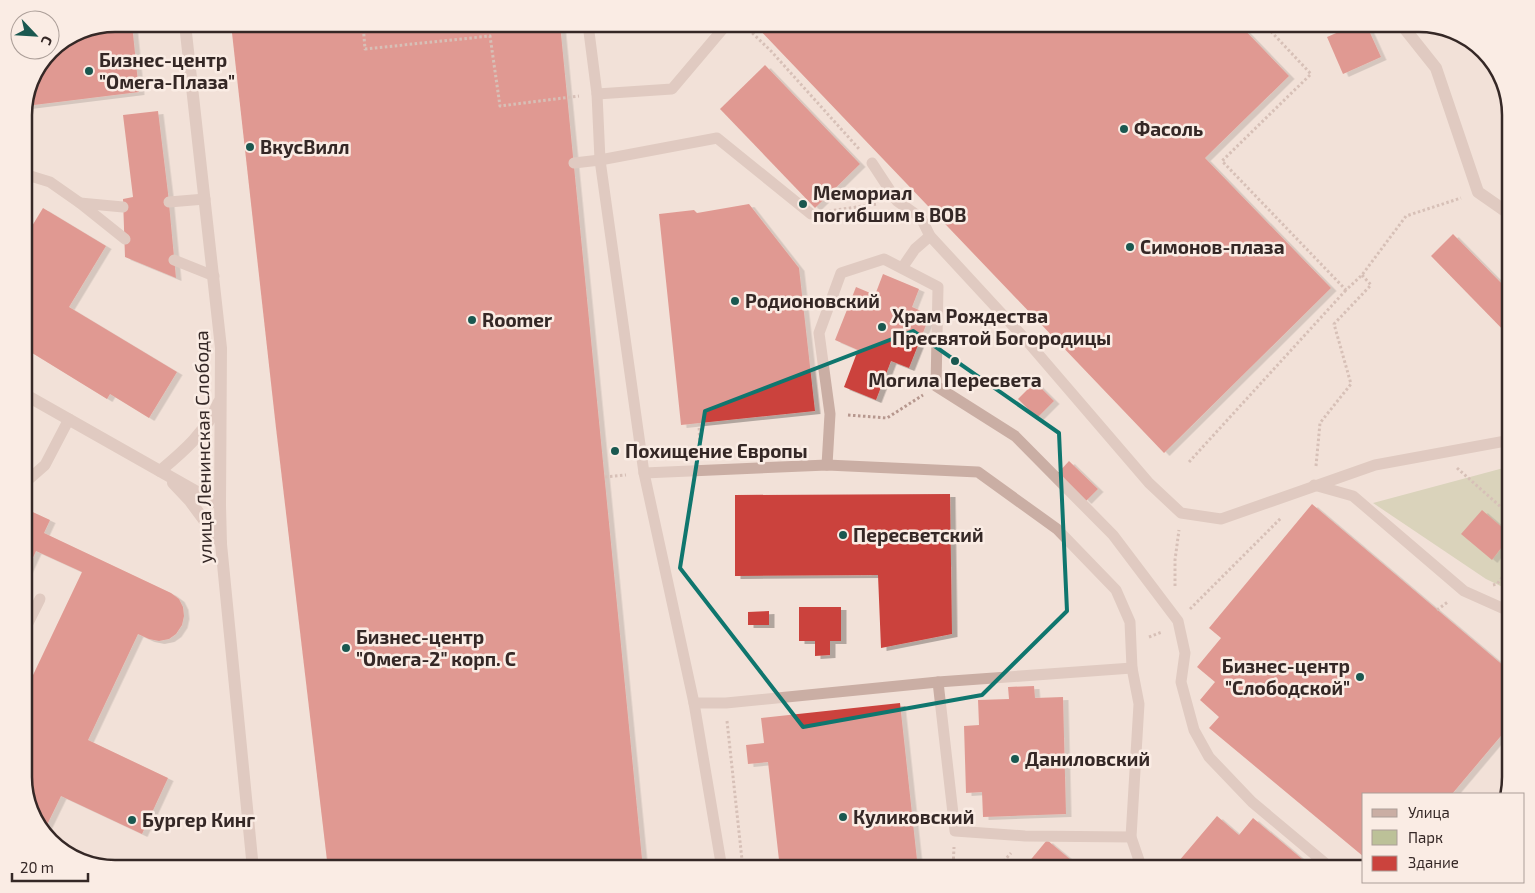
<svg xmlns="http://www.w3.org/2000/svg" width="1535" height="893" font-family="'Exo 2',sans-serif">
  <defs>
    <filter id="shadow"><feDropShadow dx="5.5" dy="3" stdDeviation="0" flood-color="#0004"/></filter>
  </defs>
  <rect width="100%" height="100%" fill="#f2e1d8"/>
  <path fill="#bcc198" d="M1511,466V591L1486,579L1373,503Z"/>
  <g fill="#cb433d" filter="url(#shadow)">
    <path d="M115,24H132L139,92L26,106L51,50L81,31Z"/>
    <path d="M231,24H560L643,869H328L276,428Z"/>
    <path d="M639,24H671V25L639,28Z"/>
    <path d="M754,24H1239L1289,76L1205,158L1331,288L1164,453Z"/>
    <path d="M1357,24H1366L1381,57L1343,74L1327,37Z"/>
    <path d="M765,65L860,164L815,208L720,109Z"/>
    <path d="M158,111L168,193L176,278L125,257L123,199L133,197L123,115Z"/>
    <path d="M749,204L799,268L815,411L681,425L659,214L694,210L697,213Z"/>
    <path d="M43,208L106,246L69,307L177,372L149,418L110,394L107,399L24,348V239Z"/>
    <path d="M1453,234L1511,293V338L1431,256Z"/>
    <path d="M883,274L919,289L912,307L930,315L909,368L891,361L876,400L844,387L858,350L835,340L856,287L875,295Z"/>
    <path d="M1035,382L1054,401L1037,418L1018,399Z"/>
    <path d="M1069,461L1098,489L1086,501L1058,473Z"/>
    <path d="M950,494L952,634L881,648L878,575L735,576V495Z"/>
    <path d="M1312,504L1511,672V724L1452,794H1364V857L1209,728L1219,717L1200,700L1215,682L1197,667L1221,638L1209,628Z"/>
    <path d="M24,508L50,520L44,533L171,593L179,599L183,607L184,616L182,625L176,634L169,639L159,641L149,639L138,634L88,740L168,778L142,834L61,796L46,827L36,822L24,783V694L82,572L36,551L24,577Z"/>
    <path d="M1482,510L1511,535L1492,560L1461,534Z"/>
    <path d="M799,607H841V641H830V655L815,656V641H799Z"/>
    <path d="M769,611V625H748V612Z"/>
    <path d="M1034,686L1035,698L1063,697L1066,814L983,817L982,792L966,793L964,726L979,725L978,700L1009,699L1008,687Z"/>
    <path d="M900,703L918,869H780L768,762L748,764L746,745L764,743L761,718Z"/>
    <path d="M1217,816L1239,835L1253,818L1314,869H1174L1173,868Z"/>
    <path d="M1047,840L1082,869H1023Z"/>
  </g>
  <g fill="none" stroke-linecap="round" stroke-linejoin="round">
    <g stroke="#b6978e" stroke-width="3" stroke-dasharray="2.5 2.5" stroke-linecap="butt">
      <path d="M363,24L365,49L490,36L500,106L579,96"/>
      <path d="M1264,24L1311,74L1222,161L1346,290L1362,275L1406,216L1461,198"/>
      <path d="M745,26L771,51L860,150"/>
      <path d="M829,211L877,204"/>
      <path d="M848,415L887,418L923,395"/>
      <path d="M699,423L700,453"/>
      <path d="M1189,462L1346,290"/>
      <path d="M1316,466L1320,423L1351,384L1334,324L1371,285L1362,275"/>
      <path d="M1457,468L1511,516"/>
      <path d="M605,477L626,475"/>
      <path d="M1504,529L1511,519"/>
      <path d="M1493,585L1497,584L1511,566"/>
      <path d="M1175,586V560L1179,530"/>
      <path d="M1190,609L1281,518"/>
      <path d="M1437,610L1449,601"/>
      <path d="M1149,637L1162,632"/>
      <path d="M727,721L743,869"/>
      <path d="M953,869L954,847"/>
      <path d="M997,869L1011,853"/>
    </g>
    <g stroke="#caaea4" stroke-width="11">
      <path d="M588,24L597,94L600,160L644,473L694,703L722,869"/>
      <path d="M597,94L672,89L727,24"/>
      <path d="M574,163L600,160L717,138L811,214"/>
      <path d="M872,163L897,201L921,218L930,236L1027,341L1149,483L1181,513L1221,519L1375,465L1511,440"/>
      <path d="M24,174L50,182L80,203L125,239"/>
      <path d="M169,202L205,199"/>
      <path d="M80,203L123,207"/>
      <path d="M174,260L214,276"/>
      <path d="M902,268L915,249L930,236"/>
      <path d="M827,465L830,414L819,333L841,273L884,259L938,287L936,386L1015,436L1113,535L1178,621L1185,653L1181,682L1194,730L1209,757L1252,802L1332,869"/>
      <path d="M644,473L827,465L978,472L1057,529L1116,590L1130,622L1132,668L1139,704L1131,837L1142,869"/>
      <path d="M24,477L29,479L45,465L69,419"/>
      <path d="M1314,485L1353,496L1464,591L1511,612"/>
      <path d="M24,631L40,599"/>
      <path d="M938,682L955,831L1025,836L1131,837"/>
      <path d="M694,703H726L938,682L1132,668"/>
    </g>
    <path stroke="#caaea4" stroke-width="12" d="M1401,24L1436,68L1478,192L1511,215"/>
    <g stroke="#caaea4" stroke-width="12">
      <path d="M185,24L221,348L220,505L221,544L253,869"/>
      <path d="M24,394L220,505"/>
      <path d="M160,471C184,451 206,432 219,402"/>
      <path d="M173,483L190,501L221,543"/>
    </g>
  </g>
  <path d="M0 0H1535V893H0ZM913,331L1059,433L1067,611L982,695L803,727L680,568L705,411Z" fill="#f2e1d8" fill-opacity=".55" fill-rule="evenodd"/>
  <path fill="none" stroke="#0f766e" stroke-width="4" stroke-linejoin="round" d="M913,331L1059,433L1067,611L982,695L803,727L680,568L705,411Z"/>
  <g fill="#1a5850" stroke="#faece4" stroke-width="2">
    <circle cx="89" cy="71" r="5"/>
    <circle cx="1124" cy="129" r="5"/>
    <circle cx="250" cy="147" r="5"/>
    <circle cx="803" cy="204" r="5"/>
    <circle cx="1130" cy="247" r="5"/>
    <circle cx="735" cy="301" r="5"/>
    <circle cx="472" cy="320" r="5"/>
    <circle cx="882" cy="327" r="5"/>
    <circle cx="955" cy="361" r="5"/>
    <circle cx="615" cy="451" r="5"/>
    <circle cx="843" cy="535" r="5"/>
    <circle cx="346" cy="648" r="5"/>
    <circle cx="1360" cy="677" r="5"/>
    <circle cx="1015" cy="759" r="5"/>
    <circle cx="843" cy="817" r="5"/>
    <circle cx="132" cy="820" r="5"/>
  </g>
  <g text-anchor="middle" stroke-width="5" stroke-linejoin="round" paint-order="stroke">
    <g font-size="19" font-weight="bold" fill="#352826" stroke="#faece4" text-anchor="start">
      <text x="99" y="67">Бизнес-центр<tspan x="99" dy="22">"Омега-Плаза"</tspan></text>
      <text x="1134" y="136">Фасоль</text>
      <text x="260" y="154">ВкусВилл</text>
      <text x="813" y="200">Мемориал<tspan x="813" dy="22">погибшим в ВОВ</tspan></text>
      <text x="1140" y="254">Симонов-плаза</text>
      <text x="745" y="308">Родионовский</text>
      <text x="892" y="323">Храм Рождества<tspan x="892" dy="22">Пресвятой Богородицы</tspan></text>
      <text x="482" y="327">Roomer</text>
      <text x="955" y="387" text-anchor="middle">Могила Пересвета</text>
      <text x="625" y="458">Похищение Европы</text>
      <text x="853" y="542">Пересветский</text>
      <text x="356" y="644">Бизнес-центр<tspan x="356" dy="22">"Омега-2" корп. C</tspan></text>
      <text x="1350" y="673" text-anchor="end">Бизнес-центр<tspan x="1350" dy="22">"Слободской"</tspan></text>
      <text x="1025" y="766">Даниловский</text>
      <text x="853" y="824">Куликовский</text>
      <text x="142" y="827">Бургер Кинг</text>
    </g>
    <g font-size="19" fill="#352826" stroke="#faece4">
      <text transform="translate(203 447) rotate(-91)" y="7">улица Ленинская Слобода</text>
    </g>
  </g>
  <path d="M0 0H1535V893H0ZM115 32H1419A83 83 0 0 1 1502 115V777A83 83 0 0 1 1419 860H115A83 83 0 0 1 32 777V115A83 83 0 0 1 115 32Z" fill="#faece4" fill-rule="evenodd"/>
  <path fill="none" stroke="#352826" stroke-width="2.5" d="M115 32H1419A83 83 0 0 1 1502 115V777A83 83 0 0 1 1419 860H115A83 83 0 0 1 32 777V115A83 83 0 0 1 115 32Z"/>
  <rect x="1362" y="793" width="162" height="90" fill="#faece4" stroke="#ab9e98"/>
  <rect x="1372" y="809" width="25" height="8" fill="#caaea4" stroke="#ab9e98"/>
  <text x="1408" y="818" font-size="15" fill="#352826">Улица</text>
  <rect x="1372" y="830" width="25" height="15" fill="#bcc198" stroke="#ab9e98"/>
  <text x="1408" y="843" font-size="15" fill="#352826">Парк</text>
  <rect x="1372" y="856" width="25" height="15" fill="#cb433d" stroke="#ab9e98"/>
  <text x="1408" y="868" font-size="15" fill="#352826">Здание</text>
  <g transform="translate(35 35) rotate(115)"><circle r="24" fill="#faece4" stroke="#ab9e98"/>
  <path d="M0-4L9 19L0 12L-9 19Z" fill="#1a5850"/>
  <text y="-8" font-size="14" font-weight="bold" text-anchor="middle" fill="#352826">С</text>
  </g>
  <path d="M12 873v8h76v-8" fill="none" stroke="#352826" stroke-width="2.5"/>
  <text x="20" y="873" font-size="15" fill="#352826" stroke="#faece4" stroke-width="4" paint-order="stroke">20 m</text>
</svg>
